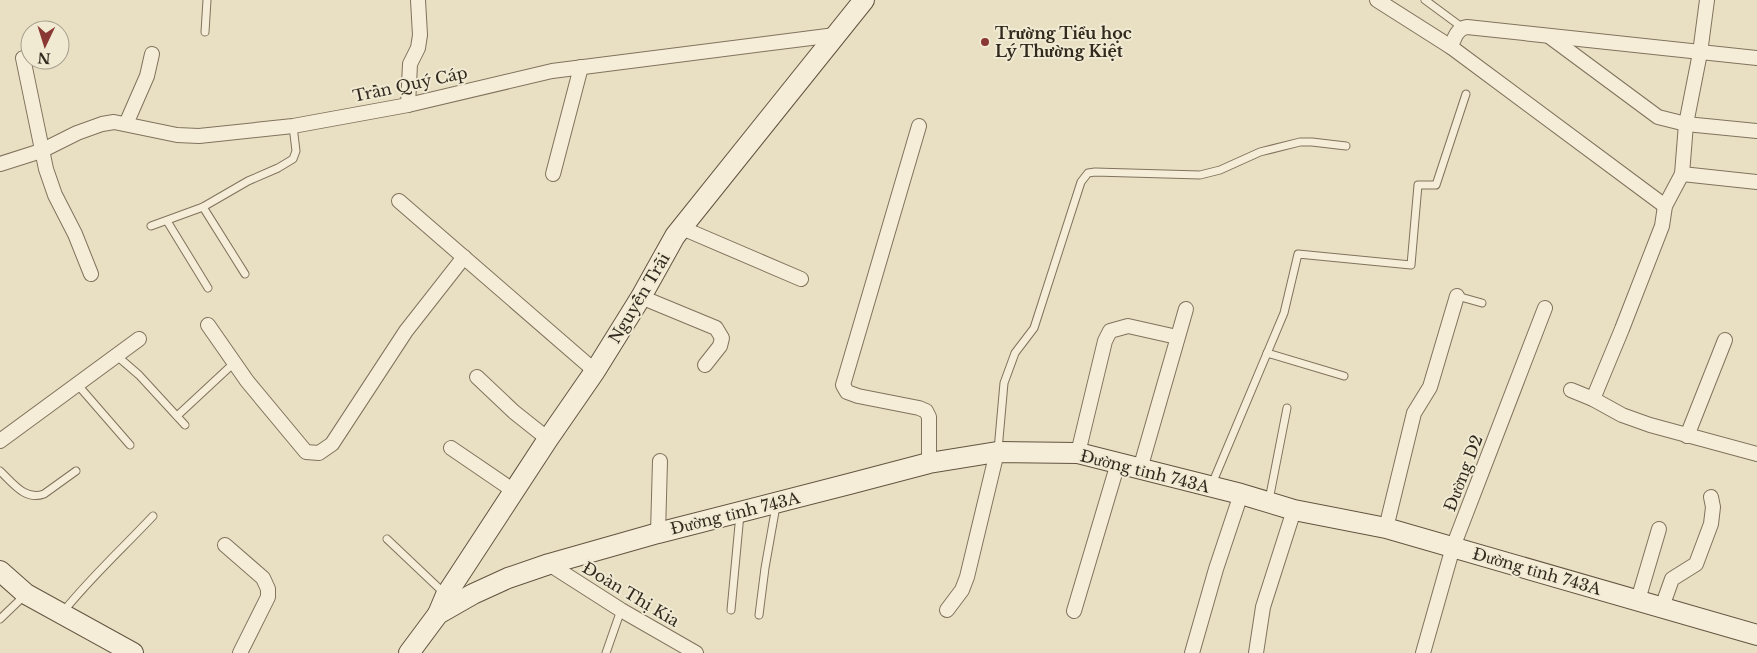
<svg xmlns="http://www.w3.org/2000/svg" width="1757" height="653" font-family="'Libre Baskerville',serif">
  <rect width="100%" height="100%" fill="#e9e0c4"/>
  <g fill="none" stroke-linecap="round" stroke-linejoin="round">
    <defs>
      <g id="lane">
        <path d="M1425,0L1463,28"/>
        <path d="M205,32L207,0"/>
        <path d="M203,207L245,274"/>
        <path d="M167,221L208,288"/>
        <path d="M151,226L203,207L248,181L278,168L293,159L296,151L293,126"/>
        <path d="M1457,296L1482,303"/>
        <path d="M1267,353L1344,376"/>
        <path d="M117,356L139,375L185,425"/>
        <path d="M77,384L130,445"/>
        <path d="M177,416L234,363"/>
        <path d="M998,450L1004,383L1015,353L1034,328L1081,182L1088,173L1095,172L1200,175L1220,170L1260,152L1300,142H1312L1346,146"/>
        <path d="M0,471C13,483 25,501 44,494L76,471"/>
        <path d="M1212,484L1284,313L1298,254L1411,265L1418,185H1436L1466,94"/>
        <path d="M1269,500L1287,408"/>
        <path d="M387,539L444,593"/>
        <path d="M731,610L740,514"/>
        <path d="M63,612C90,578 123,548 153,516"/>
        <path d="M759,615L765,568L776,506"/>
        <path d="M0,619L24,596"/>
        <path d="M606,653L621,610"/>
      </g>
      <g id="street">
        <path d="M1377,0L1451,47"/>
        <path d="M1550,37L1658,117L1686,124L1757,131"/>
        <path d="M23,58L46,169L55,195L75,234L91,274"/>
        <path d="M408,105L410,64L418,48L420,35L418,0"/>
        <path d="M126,124L147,76L152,54"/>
        <path d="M919,126L843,385L847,392L858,396L919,408L926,411L929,417V463"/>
        <path d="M0,164L41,151L77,133L102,124L114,122L177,135L199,136L293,126L408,105L552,71L835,35"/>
        <path d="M553,174L581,67"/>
        <path d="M1682,174L1757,182"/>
        <path d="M399,201L595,371"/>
        <path d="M1665,206L1451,47C1454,39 1457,28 1467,27L1757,58"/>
        <path d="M682,228L801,279"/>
        <path d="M641,297L716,328L722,338L720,346L705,365"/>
        <path d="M208,325L247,381L306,452L319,453L332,444L406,331L464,257"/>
        <path d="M477,377L514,412L548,439"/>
        <path d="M1571,390L1593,399L1622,415L1650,425L1757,454"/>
        <path d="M1593,399L1622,329L1662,226L1665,206L1682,174L1686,124L1700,53L1707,0"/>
        <path d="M1687,436L1725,340"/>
        <path d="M0,441L139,339"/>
        <path d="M451,448L514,491"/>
        <path d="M1078,453L1105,341L1110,331L1128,326L1177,337"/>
        <path d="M1140,469L1186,309"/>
        <path d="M1386,528L1414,413L1430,387L1457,296"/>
        <path d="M658,533L660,461"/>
        <path d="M225,545L263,578L268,589V597L240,653"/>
        <path d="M549,564L621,610L696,653"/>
        <path d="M1638,600L1659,529"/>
        <path d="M1662,607L1672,579L1696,564L1711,524L1713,507L1711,497"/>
        <path d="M947,610L962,590L967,577L997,452"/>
        <path d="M1074,611L1118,463"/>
        <path d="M1192,653L1216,569L1241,494"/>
        <path d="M1256,653L1263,607L1294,510"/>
        <path d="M1423,653L1453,547L1545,308"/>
      </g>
      <g id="secondary">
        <path d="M0,571L26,594L133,653"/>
        <path d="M438,614L446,595L548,439L595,371L641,297L675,236L864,0"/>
        <path d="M409,653L438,614L473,594L508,578L549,564L658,533L849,484L929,463L997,452L1078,453L1241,494L1294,510L1386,528L1757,635"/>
      </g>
    </defs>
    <use href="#lane" stroke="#81725d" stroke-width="9"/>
    <use href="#street" stroke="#81725d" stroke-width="16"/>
    <use href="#secondary" stroke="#635440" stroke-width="22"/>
    <use href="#lane" stroke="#f5edd7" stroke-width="7"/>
    <use href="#street" stroke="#f5edd7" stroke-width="14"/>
    <use href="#secondary" stroke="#f5edd7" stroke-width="20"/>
  </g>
  <circle fill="#8a3834" stroke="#f1ead3" stroke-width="2" cx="985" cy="42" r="5"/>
  <g text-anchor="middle" stroke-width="4" stroke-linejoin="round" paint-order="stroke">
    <g font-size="16" font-weight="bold" fill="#332a1f" stroke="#f1ead3" text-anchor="start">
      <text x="995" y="39">Trường Tiểu học<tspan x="995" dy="18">Lý Thường Kiệt</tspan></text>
    </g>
    <g font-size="16" fill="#332a1f" stroke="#f1ead3">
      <text transform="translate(410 84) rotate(-12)" y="6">Trần Quý Cáp</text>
      <text transform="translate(639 298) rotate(-59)" y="6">Nguyễn Trãi</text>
      <text transform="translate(1145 471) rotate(14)" y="6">Đường tỉnh 743A</text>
      <text transform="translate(1463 473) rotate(-69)" y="6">Đường D2</text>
      <text transform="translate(735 513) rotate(-14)" y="6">Đường tỉnh 743A</text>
      <text transform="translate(1537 571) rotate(16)" y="6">Đường tỉnh 743A</text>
      <text transform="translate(631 594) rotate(31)" y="6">Đoàn Thị Kia</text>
    </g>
  </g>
  <g transform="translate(45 45) rotate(184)"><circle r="24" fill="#f1ead3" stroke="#a59d8b"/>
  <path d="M0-4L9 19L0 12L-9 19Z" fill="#8a3834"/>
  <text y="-8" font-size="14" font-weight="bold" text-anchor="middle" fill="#332a1f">N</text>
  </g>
</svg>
